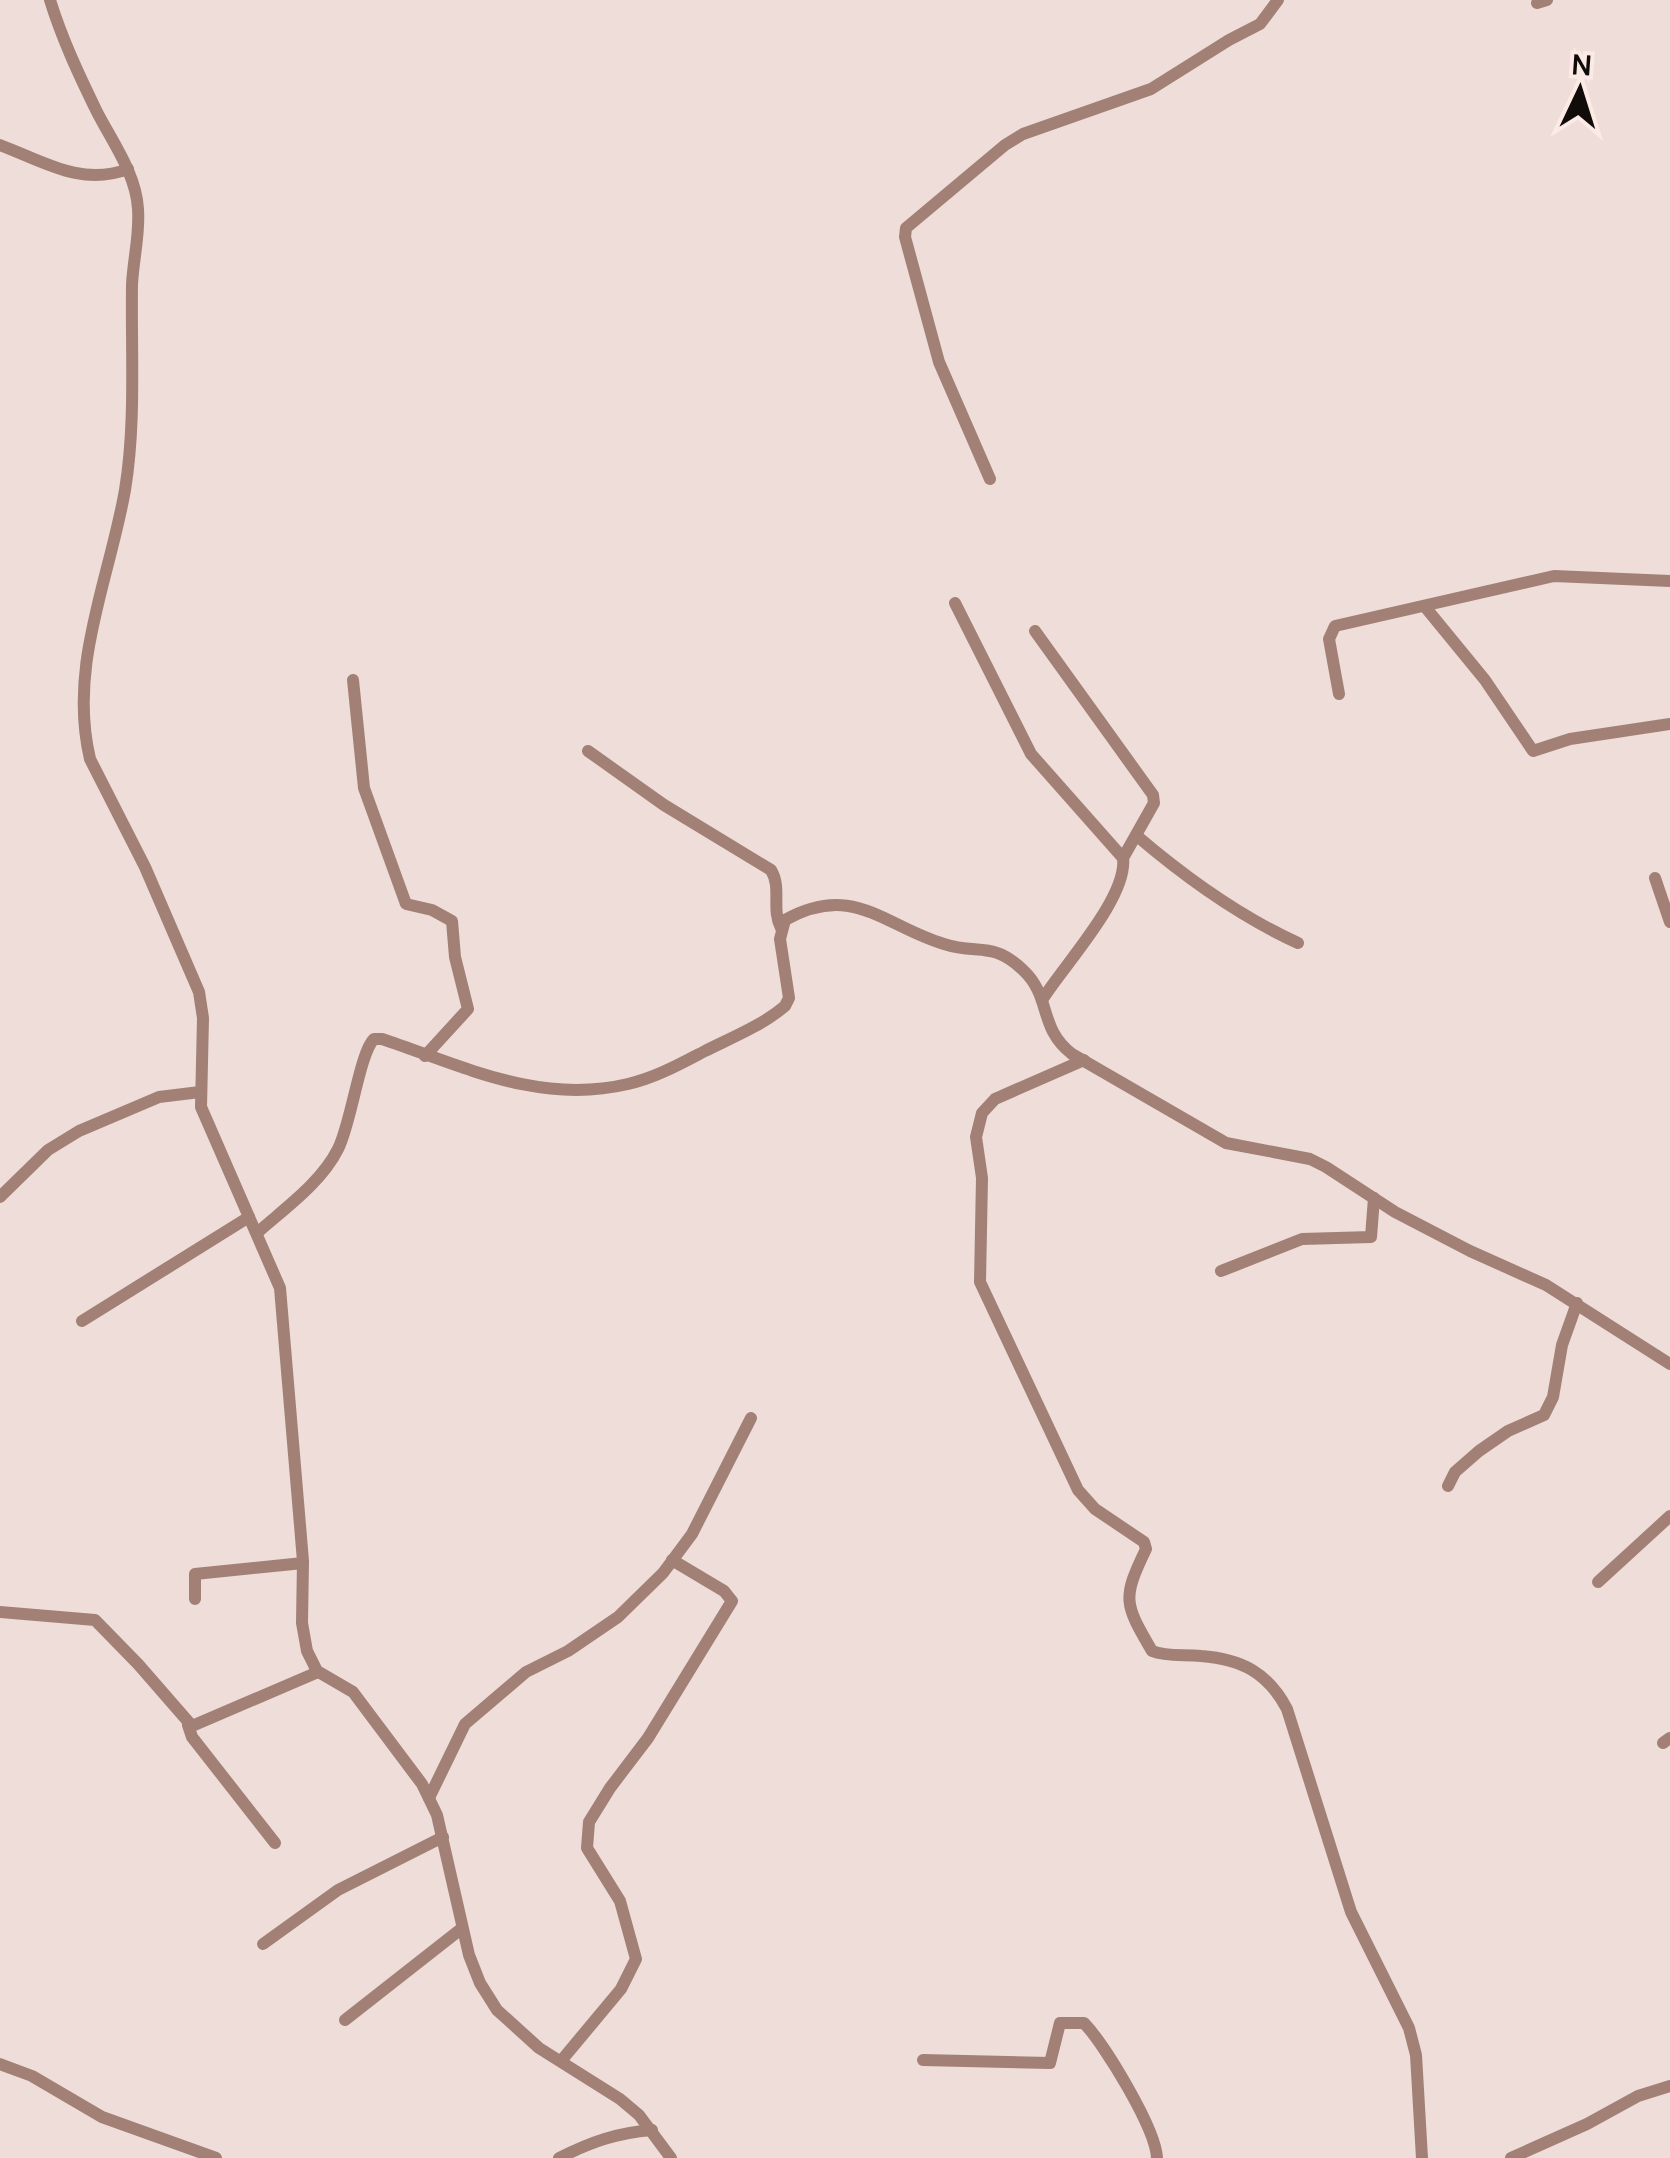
<svg xmlns="http://www.w3.org/2000/svg" width="1670" height="2158" font-family="Manrope,sans-serif">
  <rect width="100%" height="100%" fill="#eeddd8"/>
  <g fill="none" stroke-linecap="round" stroke-linejoin="round">
    <g stroke="#a28076" stroke-width="12">
      <path d="M50,0C62,39 79,75 97,112C113,143 136,174 138,209C140,235 133,260 132,285C131,353 136,423 125,490C109,581 68,666 90,759L145,867L199,992L203,1018L201,1107L280,1288L303,1561L302,1623L307,1651L317,1671L353,1692L422,1784L437,1815L469,1955L480,1983L497,2010L539,2048L620,2099L639,2115L671,2158"/>
      <path d="M1537,3L1547,0"/>
      <path d="M0,145C43,161 81,187 128,169"/>
      <path d="M990,479L939,362L905,237L906,228L1005,145L1023,134L1151,89L1229,40L1260,24L1278,0"/>
      <path d="M955,603L1031,754L1123,858C1128,897 1064,965 1042,1000"/>
      <path d="M1426,608L1485,680L1533,751L1570,739L1670,724"/>
      <path d="M1035,631L1153,795L1154,803L1123,858"/>
      <path d="M353,680L364,788L406,904L432,910L452,921L455,957L468,1009L425,1056"/>
      <path d="M1339,694L1329,639L1335,626L1554,576L1670,581"/>
      <path d="M588,751L664,805L771,870C782,888 771,909 781,928"/>
      <path d="M1137,836C1185,877 1241,917 1298,943"/>
      <path d="M1655,878L1670,922"/>
      <path d="M1084,1060L995,1099L982,1113L976,1137L982,1178L980,1282L1078,1490L1095,1509L1144,1542L1146,1549C1122,1599 1124,1603 1152,1651C1167,1657 1185,1654 1201,1656C1242,1659 1268,1673 1287,1709L1351,1912L1409,2028L1416,2055L1422,2158"/>
      <path d="M0,1197L48,1150L79,1131L159,1097L200,1092"/>
      <path d="M257,1233C285,1208 321,1183 338,1149C351,1124 360,1052 374,1039H382C463,1066 539,1105 628,1084C655,1078 680,1064 705,1051C731,1038 763,1025 785,1006L789,998L780,939L785,920C853,882 884,926 944,944C978,955 993,941 1023,970C1052,997 1038,1028 1072,1054L1226,1143L1310,1159L1326,1167L1395,1212L1470,1251L1546,1285L1670,1364"/>
      <path d="M1221,1271L1302,1239L1371,1237L1374,1198"/>
      <path d="M82,1321L249,1217"/>
      <path d="M1448,1486L1455,1472L1479,1451L1508,1431L1544,1415L1553,1397L1562,1345L1577,1303"/>
      <path d="M1598,1582L1670,1516"/>
      <path d="M195,1599V1574L303,1563"/>
      <path d="M0,1612L95,1620L138,1664L192,1726L318,1672"/>
      <path d="M188,1725L192,1737L275,1843"/>
      <path d="M1663,1743L1670,1738"/>
      <path d="M429,1798L465,1724L526,1672L568,1651L618,1617L663,1573L692,1534L751,1418"/>
      <path d="M263,1944L338,1890L443,1837"/>
      <path d="M345,2020L461,1929"/>
      <path d="M923,2060L1050,2063L1060,2023H1084C1105,2045 1156,2129 1157,2158"/>
      <path d="M561,2061L621,1989L636,1959L620,1901L587,1848L589,1822L610,1788L648,1738L732,1601L724,1591L672,1560"/>
      <path d="M0,2064L32,2076L102,2117L216,2158"/>
      <path d="M559,2158C591,2142 616,2133 652,2130"/>
      <path d="M1511,2158L1587,2124L1638,2096L1670,2086"/>
    </g>
  </g>
  <g transform="translate(1580 90) rotate(4)" stroke="#fcebe5" stroke-width="8" paint-order="stroke">
  <path d="M0-8L18 38L0 25L-18 38Z" fill="#110c0a"/>
  <text y="-15" font-size="28" font-weight="bold" text-anchor="middle" fill="#110c0a">N</text>
  </g>
</svg>
